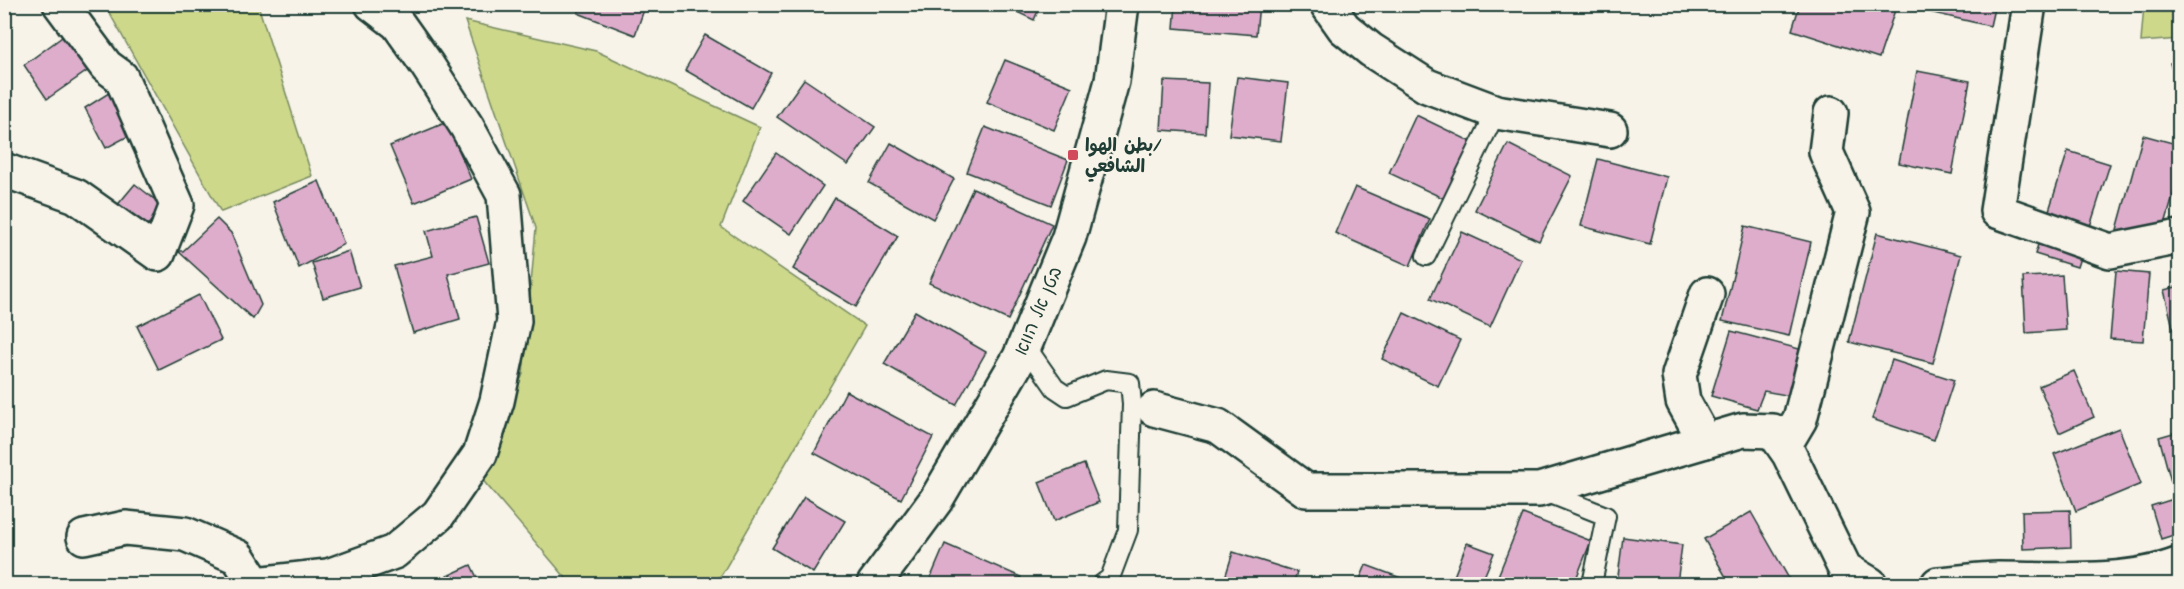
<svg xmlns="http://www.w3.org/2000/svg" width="2184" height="589" font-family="'Architects Daughter','Playpen Sans Arabic','Playpen Sans Hebrew',sans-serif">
  <rect width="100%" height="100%" fill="#f7f3e8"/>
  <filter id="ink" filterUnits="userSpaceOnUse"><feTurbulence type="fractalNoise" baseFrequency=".0167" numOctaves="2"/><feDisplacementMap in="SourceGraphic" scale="12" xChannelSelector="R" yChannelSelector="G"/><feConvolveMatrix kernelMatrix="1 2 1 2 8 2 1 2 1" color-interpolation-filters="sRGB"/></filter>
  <g filter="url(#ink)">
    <g fill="#cdd88b" stroke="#768a60" stroke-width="1.5">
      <path d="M105,5H258L312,176L221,212Z"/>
      <path d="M2144,5H2179V39L2141,42Z"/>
      <path d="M465,21L596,51L760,127L721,227L865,326L722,574L712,584H571L480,477L523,374L536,228Z"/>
    </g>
    <g fill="#deadcc" stroke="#1f3d34" stroke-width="1.5">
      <path d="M582,4H646L635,35L578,13Z"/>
      <path d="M1000,4H1041L1034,20Z"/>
      <path d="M1176,4H1259L1256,35L1174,28Z"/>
      <path d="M1800,4H1897L1879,58L1792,30Z"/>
      <path d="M1931,4H1995L1990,26L1929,12Z"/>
      <path d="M69,32L93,67L47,99L24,65Z"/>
      <path d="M705,35L771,73L751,108L685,70Z"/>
      <path d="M1005,60L1072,87L1054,130L987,102Z"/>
      <path d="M2180,60V98L2170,63Z"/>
      <path d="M1917,71L1970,81L1952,174L1899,163Z"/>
      <path d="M1237,77L1288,83L1281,141L1229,135Z"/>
      <path d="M804,79L875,127L848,165L777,117Z"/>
      <path d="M1164,81L1208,83L1205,133L1161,130Z"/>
      <path d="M115,89L136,132L106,148L85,108Z"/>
      <path d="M1416,115L1474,143L1447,200L1389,173Z"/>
      <path d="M447,122L471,179L414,203L390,146Z"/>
      <path d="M985,127L1068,160L1051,205L967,172Z"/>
      <path d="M2143,135L2180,145V172L2158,249L2115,237Z"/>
      <path d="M891,143L954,179L933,219L869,183Z"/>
      <path d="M1508,144L1572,176L1539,241L1475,210Z"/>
      <path d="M2068,151L2110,164L2077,267L2035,254Z"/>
      <path d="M776,153L823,186L791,234L743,201Z"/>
      <path d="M1598,159L1667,177L1650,244L1581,226Z"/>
      <path d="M319,181L344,244L299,268L273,202Z"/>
      <path d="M135,184L163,206L143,231L115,208Z"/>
      <path d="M1355,187L1430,219L1410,266L1335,233Z"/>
      <path d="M973,188L1052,224L1008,320L929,283Z"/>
      <path d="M4,195L11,196L4,230Z"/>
      <path d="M835,198L898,236L856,307L793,269Z"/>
      <path d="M476,217L489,263L448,274L460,319L413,333L394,266L433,256L426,231Z"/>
      <path d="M217,219L231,233L261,305L253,319L178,251H183Z"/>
      <path d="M1745,226L1811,242L1789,336L1722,321Z"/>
      <path d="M1462,232L1521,259L1490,327L1430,299Z"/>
      <path d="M1877,233L1961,255L1933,363L1849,342Z"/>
      <path d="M349,251L360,287L323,298L312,263Z"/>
      <path d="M2116,271L2149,274L2143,341L2110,339Z"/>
      <path d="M2062,275L2066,330L2026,333L2023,277Z"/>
      <path d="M2180,286V335L2175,336L2164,290Z"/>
      <path d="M199,295L221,340L159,370L137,326Z"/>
      <path d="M915,311L986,352L956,405L884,364Z"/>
      <path d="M1404,313L1460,340L1438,386L1382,359Z"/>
      <path d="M1731,331L1803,350L1791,396L1764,391L1757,409L1711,396Z"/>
      <path d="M1892,360L1954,380L1934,440L1872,419Z"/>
      <path d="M2074,371L2094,417L2059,433L2039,386Z"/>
      <path d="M846,391L933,437L901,499L814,453Z"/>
      <path d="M2119,428L2141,484L2076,511L2054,454Z"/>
      <path d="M2180,431V487L2173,489L2159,437Z"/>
      <path d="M1084,464L1099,502L1054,521L1039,482Z"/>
      <path d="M804,497L845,521L813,573L772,548Z"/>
      <path d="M2180,497V533L2161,539L2151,506Z"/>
      <path d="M2070,510L2071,547L2023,549L2022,511Z"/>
      <path d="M1751,512L1792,584H1730L1704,539Z"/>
      <path d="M1523,514L1591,541L1574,584H1505L1496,581Z"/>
      <path d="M1623,537L1682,545L1677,584H1617Z"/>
      <path d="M1467,543L1494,553L1481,584H1451Z"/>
      <path d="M945,544L1021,577L1017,584H928Z"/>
      <path d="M1233,552L1297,572L1293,584H1223Z"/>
      <path d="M471,565L480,584H430Z"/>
      <path d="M1366,565L1417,584H1358Z"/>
    </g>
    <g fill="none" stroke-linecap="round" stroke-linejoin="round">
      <defs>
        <g id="service">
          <path d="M1426,256L1496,112"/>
          <path d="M1025,345L1055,388L1067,396L1106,380L1130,383L1132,404L1128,530L1110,578L1102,584"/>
          <path d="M1543,491L1606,516L1592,584"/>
        </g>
        <g id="minor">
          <path d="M1327,4L1344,28L1371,50L1427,86L1496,112L1610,130"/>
          <path d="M2029,4L1997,211L2110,251L2180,237"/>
          <path d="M4,170L76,196L158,254L177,205L121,77L106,66L60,4"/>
          <path d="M1154,409L1218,426L1306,490H1539L1743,430L1773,431L1789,454L1845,569L1870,584"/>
          <path d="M1705,441L1683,401L1679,375L1707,294"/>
          <path d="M1784,446L1800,419L1853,212L1826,152L1831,113"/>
          <path d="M84,537L125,528L185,534L238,557L255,584"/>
          <path d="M256,584L328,576L394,552L438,515L480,454L497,401L514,321L504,195L467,127L427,65L398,24L372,4"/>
          <path d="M1938,584C1958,583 1978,579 1998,579C2054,579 2127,585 2180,564"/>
        </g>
        <path id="tertiary" d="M874,584L936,500L1020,357L1069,237L1112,81L1122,4"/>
      </defs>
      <use href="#service" stroke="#1f3d34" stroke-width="22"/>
      <use href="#minor" stroke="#1f3d34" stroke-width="38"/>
      <use href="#tertiary" stroke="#1f3d34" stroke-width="38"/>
      <use href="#service" stroke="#f7f3e8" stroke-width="18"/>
      <use href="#minor" stroke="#f7f3e8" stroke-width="33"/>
      <use href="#tertiary" stroke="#f7f3e8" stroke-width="33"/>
    </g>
  </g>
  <rect fill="#d1495b" stroke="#f7f3e8" stroke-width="2" x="1067" y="149" width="12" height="12" rx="3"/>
  <g text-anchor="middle" stroke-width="4.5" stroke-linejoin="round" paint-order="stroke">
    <g font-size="18" font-weight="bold" fill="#1f3d34" stroke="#f7f3e8" text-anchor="start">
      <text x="1085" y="151">بطن الهوا/<tspan x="1085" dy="21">الشافعي</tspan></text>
    </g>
    <g font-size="18" fill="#1f3d34" stroke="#f7f3e8">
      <text transform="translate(1038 311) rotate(-67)" y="6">בטן אל הווא</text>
    </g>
  </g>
  <rect width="2184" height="589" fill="none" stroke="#f7f3e8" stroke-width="24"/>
  <rect x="12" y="12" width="2160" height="565" fill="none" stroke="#1f3d34" stroke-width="2" filter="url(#ink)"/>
</svg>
